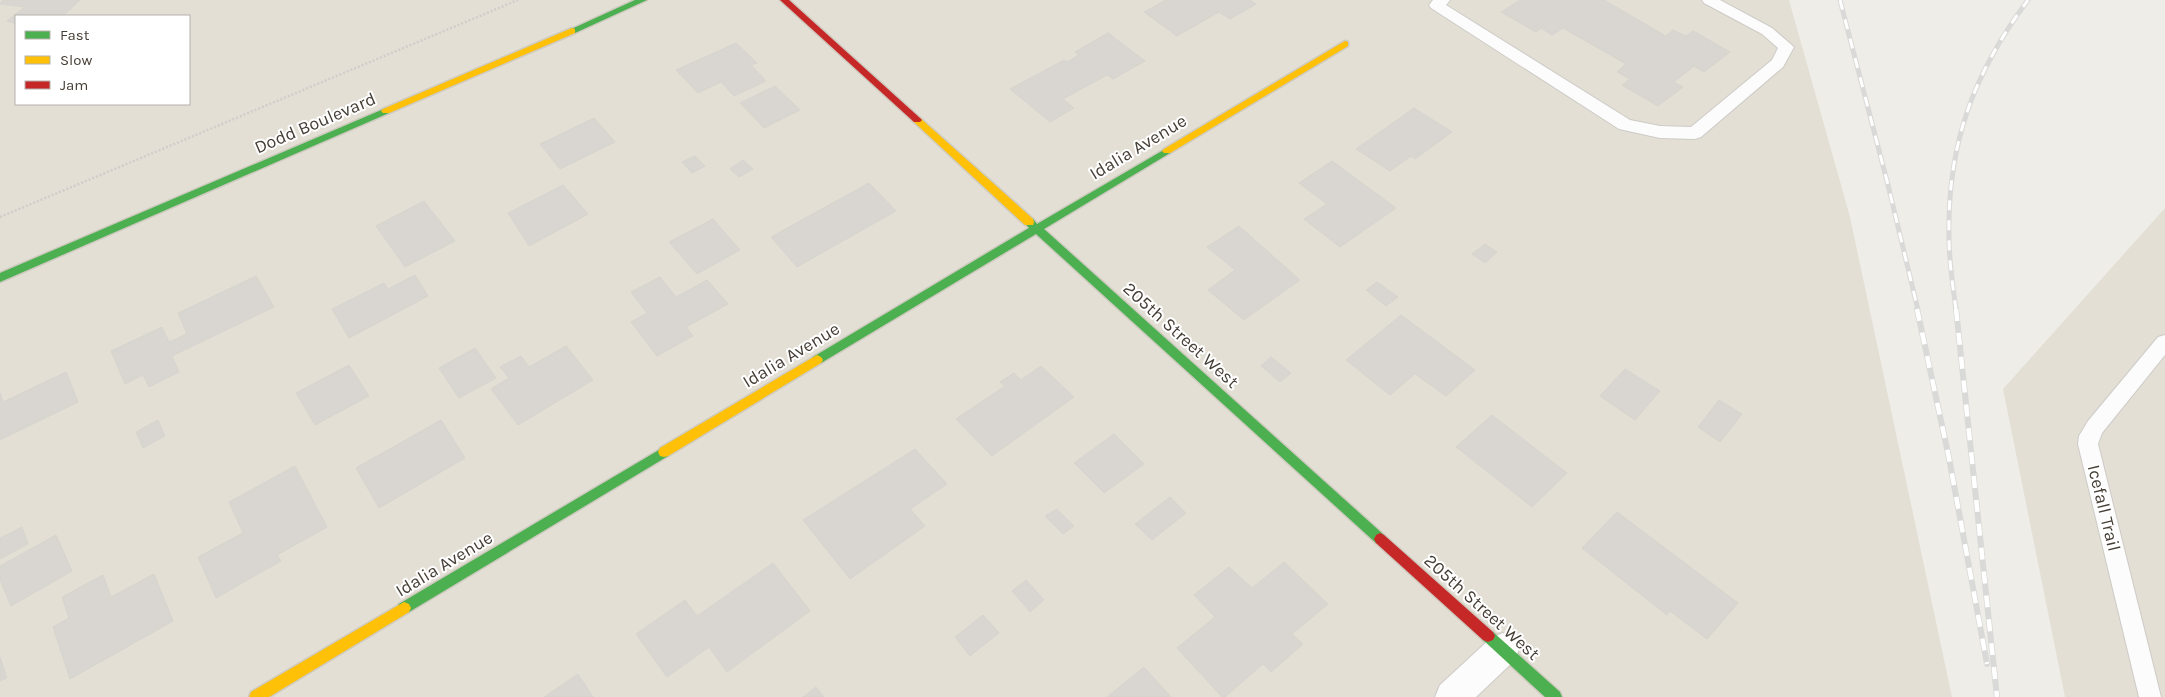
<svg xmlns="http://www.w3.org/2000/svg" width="2165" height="697" font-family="Karla,sans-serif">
  <rect width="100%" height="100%" fill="#efede8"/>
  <g fill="#e3dfd5" fill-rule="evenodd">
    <path d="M0,0H1789L1850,217L1952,697H0ZM16,16H189V104H16Z"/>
    <path d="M2165,208V697H2065L2003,389Z"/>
  </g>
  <g fill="#d9d6d1" stroke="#d7d4ce">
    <path d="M3,0H80L63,16H16V24L7,21L25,7L0,4Z"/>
    <path d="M1166,0H1250L1256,4L1230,19L1219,12L1177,36L1144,12Z"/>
    <path d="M1520,0H1604L1666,36L1673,30L1686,36L1693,31L1730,52L1704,72L1694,66L1674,82L1683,87L1658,106L1622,85L1630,79L1617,72L1626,64L1563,28L1552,35L1541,28L1536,32L1501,12Z"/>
    <path d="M1108,33L1145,61L1113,79L1107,75L1063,99L1074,108L1050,122L1010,89L1064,60L1067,62L1079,55L1075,52Z"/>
    <path d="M736,43L757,63L751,65L766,81L734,96L721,82L698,93L676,70Z"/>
    <path d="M775,86L800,110L764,128L740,103Z"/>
    <path d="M1414,108L1452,132L1415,159L1411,156L1390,171L1356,149Z"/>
    <path d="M594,118L615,142L560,169L540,144Z"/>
    <path d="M695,156L705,166L692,173L682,162Z"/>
    <path d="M743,160L753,169L739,177L730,169Z"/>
    <path d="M1332,161L1396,208L1340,247L1304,219L1327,204L1299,183Z"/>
    <path d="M869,183L896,211L797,267L771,237Z"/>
    <path d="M563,185L588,214L529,246L508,213Z"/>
    <path d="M424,201L455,241L405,267L376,226Z"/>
    <path d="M713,219L740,250L697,274L669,242Z"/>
    <path d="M1239,226L1300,280L1244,320L1208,290L1235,270L1207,247Z"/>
    <path d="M1485,244L1497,252L1485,263L1472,254Z"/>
    <path d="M415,275L428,296L349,338L332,309L384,283L388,289Z"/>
    <path d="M256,276L274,307L172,356L179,372L149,387L143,375L125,384L111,351L162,327L169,342L187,334L178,313Z"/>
    <path d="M660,277L676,297L707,280L728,304L686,327L693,336L657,356L631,322L647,313L631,292Z"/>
    <path d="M1377,282L1398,297L1386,306L1366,290Z"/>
    <path d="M1401,315L1475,370L1446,396L1415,374L1390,395L1346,360Z"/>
    <path d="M566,346L593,380L518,425L491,389L509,378L500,367L521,356L529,367Z"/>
    <path d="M475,348L496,378L459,398L439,368Z"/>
    <path d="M1271,357L1291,373L1280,382L1261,366Z"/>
    <path d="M349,365L369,396L315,425L296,393Z"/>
    <path d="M1041,366L1074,397L992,456L956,419L1005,386L1000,382L1014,373L1021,380Z"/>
    <path d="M1625,369L1660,391L1635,420L1600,396Z"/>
    <path d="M66,372L78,402L0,440V393L3,402Z"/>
    <path d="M1719,400L1742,414L1720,442L1698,427Z"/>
    <path d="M1492,415L1567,473L1532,507L1456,447Z"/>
    <path d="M158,420L165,436L143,448L136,432Z"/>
    <path d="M441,420L465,458L379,508L356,468Z"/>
    <path d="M1114,434L1144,464L1104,493L1074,463Z"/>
    <path d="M915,449L947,484L910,509L925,526L850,579L803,520Z"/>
    <path d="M295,466L327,527L277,555L281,561L216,598L198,557L243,533L229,502Z"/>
    <path d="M1170,497L1186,513L1152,540L1135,524Z"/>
    <path d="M1057,509L1074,526L1063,534L1045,516Z"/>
    <path d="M1617,512L1738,603L1707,639L1670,611L1667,615L1582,548Z"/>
    <path d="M22,527L28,544L0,559V538Z"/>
    <path d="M56,535L72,571L11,606L0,580V566Z"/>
    <path d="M1284,562L1328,604L1292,634L1303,644L1271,672L1263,664L1225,697H1222L1177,648L1215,617L1194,595L1229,567L1252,588Z"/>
    <path d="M773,563L810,611L727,672L709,647L667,677L636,634L685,600L697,616Z"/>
    <path d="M154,574L173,621L70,679L53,627L69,618L62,597L103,575L111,597Z"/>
    <path d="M1026,580L1044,600L1030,612L1012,591Z"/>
    <path d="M983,615L999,633L970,656L955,637Z"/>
    <path d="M0,657L7,678L0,681Z"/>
    <path d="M1144,667L1171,697H1107Z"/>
    <path d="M578,674L593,697H544Z"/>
    <path d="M816,687L824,697H803Z"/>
  </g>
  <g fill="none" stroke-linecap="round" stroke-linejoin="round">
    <defs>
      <g id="lane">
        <path d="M1433,0H1450L1446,5L1630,120L1660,126L1691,127L1772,60L1778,48L1762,34L1704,3L1702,0H1720L1772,28L1794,47L1783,67L1701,137L1695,139L1660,138L1619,129L1431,8L1429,5Z"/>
        <path d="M2165,335V355L2102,433L2098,444L2161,697H2139L2078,444L2079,436L2088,421L2158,337Z"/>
      </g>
      <path id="street" d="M1503,633L1515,638L1519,649L1515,660L1476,697H1435L1440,685L1491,638Z"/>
      <g id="fast">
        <path d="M635,0H647L575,33H569L567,31Z"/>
        <path d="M386,108L391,111L389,113L0,282V273Z"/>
        <path d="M1167,148L1172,151L1170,153L1044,229L1384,535L1386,539L1384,543L1380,545L1376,543L1036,234L821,363H813L811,360L813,357L1029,228L1024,222L1025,219H1033L1037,224Z"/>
        <path d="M664,447L668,448L670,452L668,456L409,612L404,614L399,612L397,608L399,604Z"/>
        <path d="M1488,630L1493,632L1560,692L1562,697H1545L1483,640L1481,636L1483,632Z"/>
      </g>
      <g id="slow">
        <path d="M572,28L575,29V33L389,113H383L381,111L383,109Z"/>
        <path d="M1345,41L1348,42V46L1170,153H1164L1162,151L1164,149Z"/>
        <path d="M917,117L920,118L1033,219L1034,222L1033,225H1025L914,122L912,120Z"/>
        <path d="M817,355L821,357L823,360L821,363L668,456L664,457L660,456L658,452L660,448Z"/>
        <path d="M404,602L409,604L411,608L409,612L269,697H249L251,692Z"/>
      </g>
      <g id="jam">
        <path d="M780,0H789L920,118L922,120L920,122H914Z"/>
        <path d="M1380,533L1384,535L1493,632L1495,636L1493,640L1488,642L1483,640L1376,543L1374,539L1376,535Z"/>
      </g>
    </defs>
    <use href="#lane" stroke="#cdcbc6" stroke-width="2"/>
    <use href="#street" stroke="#cdcbc6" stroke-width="2"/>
    <use href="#fast" stroke="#cecabf" stroke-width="3"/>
    <use href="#slow" stroke="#cecabf" stroke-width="3"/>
    <use href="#jam" stroke="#cecabf" stroke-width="3"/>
    <path stroke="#d0cdca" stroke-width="2.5" stroke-dasharray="2 2" stroke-linecap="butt" d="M0,217L518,0"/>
    <use href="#lane" fill="#fdfcfc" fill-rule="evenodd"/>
    <use href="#street" fill="#fdfcfc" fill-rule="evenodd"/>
    <use href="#fast" fill="#4caf50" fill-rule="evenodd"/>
    <use href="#slow" fill="#ffc107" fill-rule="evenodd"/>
    <use href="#jam" fill="#c62828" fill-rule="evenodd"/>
    <defs>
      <g id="rail-far1">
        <path d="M1840,0L1888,185L1918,310"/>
        <path d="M1956,310C1953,287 1949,262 1949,238C1947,145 1973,74 2028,0"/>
      </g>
      <g id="rail">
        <path d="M1917,309L1949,458L1987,664"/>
        <path d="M1956,309L1997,697"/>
      </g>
    </defs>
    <use href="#rail-far1" stroke="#d9d9d8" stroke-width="5"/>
    <use href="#rail" stroke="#d9d9d8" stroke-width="6"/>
    <use href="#rail-far1" stroke="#fff" stroke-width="3" stroke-dasharray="10" stroke-linecap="butt"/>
    <use href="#rail" stroke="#fff" stroke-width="4.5" stroke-dasharray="12" stroke-linecap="butt"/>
  </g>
  <g text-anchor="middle" stroke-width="4" stroke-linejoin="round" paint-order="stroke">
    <g font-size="18" fill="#453e35" stroke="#fff">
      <text transform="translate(315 123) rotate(-23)" y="6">Dodd Boulevard</text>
      <text transform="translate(1138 147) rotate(-31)" y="6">Idalia Avenue</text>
      <text transform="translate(1181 335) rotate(42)" y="6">205th Street West</text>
      <text transform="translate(791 355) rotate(-31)" y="6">Idalia Avenue</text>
      <text transform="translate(2104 508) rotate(76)" y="6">Icefall Trail</text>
      <text transform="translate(444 564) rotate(-31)" y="6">Idalia Avenue</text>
      <text transform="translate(1482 607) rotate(42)" y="6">205th Street West</text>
    </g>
  </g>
  <rect x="15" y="15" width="175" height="90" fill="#ffffff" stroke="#b5b2ae"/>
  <rect x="25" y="31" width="25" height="8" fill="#4caf50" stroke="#b5b2ae"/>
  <text x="60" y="40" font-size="15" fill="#453e35">Fast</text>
  <rect x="25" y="56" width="25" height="8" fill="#ffc107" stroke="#b5b2ae"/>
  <text x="60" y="65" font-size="15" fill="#453e35">Slow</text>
  <rect x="25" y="81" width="25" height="8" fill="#c62828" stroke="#b5b2ae"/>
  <text x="60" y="90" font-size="15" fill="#453e35">Jam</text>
</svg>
